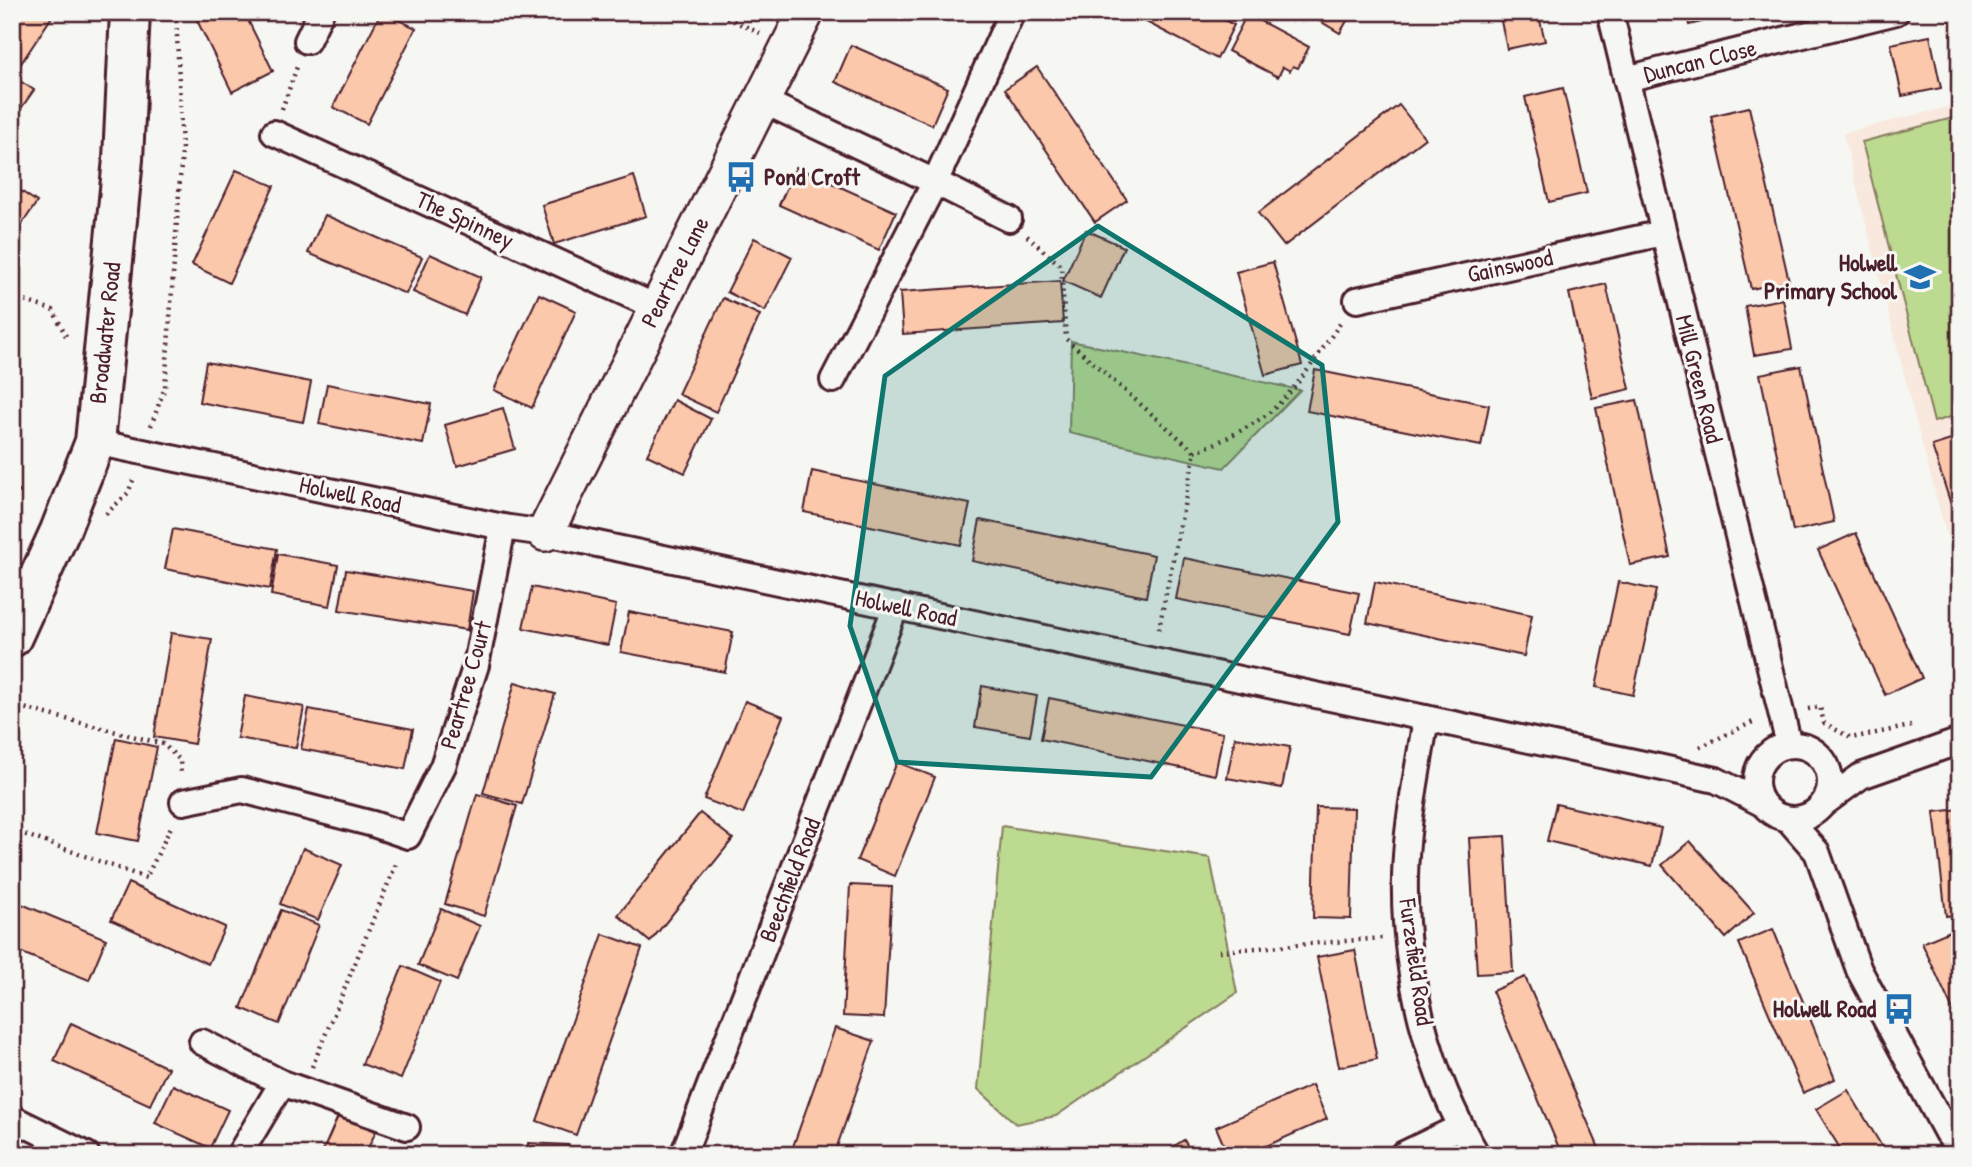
<svg xmlns="http://www.w3.org/2000/svg" width="1972" height="1167" font-family="'Patrick Hand',sans-serif">
  <rect width="100%" height="100%" fill="#f6f6f2"/>
  <filter id="ink" filterUnits="userSpaceOnUse"><feTurbulence type="fractalNoise" baseFrequency=".0143" numOctaves="2"/><feDisplacementMap in="SourceGraphic" scale="14" xChannelSelector="R" yChannelSelector="G"/><feConvolveMatrix kernelMatrix="1 2 1 2 8 2 1 2 1" color-interpolation-filters="sRGB"/></filter>
  <g filter="url(#ink)">
    <path fill="#f8e8dd" d="M1960,104V584L1919,433L1843,133Z"/>
    <g fill="#bdda91" stroke="#847c5e" stroke-width="2">
      <path d="M1960,116V414L1934,422L1862,142Z"/>
      <path d="M1071,341L1300,390L1224,468L1069,433Z"/>
      <path d="M1002,826L1210,858L1237,993L1056,1116L1016,1124L978,1089Z"/>
    </g>
    <g fill="#fbc8ac" stroke="#4a1f2b" stroke-width="2">
      <path d="M12,12H55L20,65L12,61Z"/>
      <path d="M193,12H244L273,71L232,92Z"/>
      <path d="M381,12L416,28L367,124L333,107Z"/>
      <path d="M1127,12H1209L1234,25L1217,59Z"/>
      <path d="M1305,12H1352L1340,33Z"/>
      <path d="M1499,12H1538L1545,41L1507,49Z"/>
      <path d="M1686,12H1725L1726,16L1689,25Z"/>
      <path d="M1247,14L1309,47L1298,68L1293,66L1290,71L1283,67L1278,77L1228,51Z"/>
      <path d="M1930,36L1941,88L1902,96L1891,44Z"/>
      <path d="M851,45L948,88L932,125L835,82Z"/>
      <path d="M1037,67L1127,200L1095,222L1005,89Z"/>
      <path d="M12,76L34,90L12,121Z"/>
      <path d="M1563,88L1587,193L1549,202L1525,97Z"/>
      <path d="M1399,105L1425,138L1284,246L1258,213Z"/>
      <path d="M1749,107L1789,281L1751,289L1711,116Z"/>
      <path d="M796,167L896,212L879,250L779,205Z"/>
      <path d="M236,170L274,186L229,283L192,265Z"/>
      <path d="M634,176L646,216L554,244L542,205Z"/>
      <path d="M12,185L37,202L12,239Z"/>
      <path d="M325,215L422,257L406,294L308,253Z"/>
      <path d="M1086,230L1124,247L1101,298L1063,281Z"/>
      <path d="M754,238L792,257L765,311L727,292Z"/>
      <path d="M430,254L481,277L465,315L413,292Z"/>
      <path d="M1273,262L1302,365L1265,375L1236,272Z"/>
      <path d="M1060,281L1063,323L903,334L900,292Z"/>
      <path d="M1606,284L1630,389L1592,398L1569,293Z"/>
      <path d="M539,294L576,311L532,408L494,390Z"/>
      <path d="M723,298L760,315L716,412L678,394Z"/>
      <path d="M1783,299L1792,349L1754,355L1745,306Z"/>
      <path d="M206,362L311,382L303,422L199,402Z"/>
      <path d="M1801,366L1834,522L1793,531L1760,374Z"/>
      <path d="M1315,370L1489,405L1481,446L1307,411Z"/>
      <path d="M327,384L431,404L423,444L319,424Z"/>
      <path d="M674,400L711,419L685,473L647,455Z"/>
      <path d="M1637,400L1670,557L1630,565L1596,408Z"/>
      <path d="M503,408L515,449L457,466L445,425Z"/>
      <path d="M1960,437V519L1956,520L1932,446Z"/>
      <path d="M812,471L970,504L961,545L804,512Z"/>
      <path d="M980,520L1154,555L1146,597L972,561Z"/>
      <path d="M173,529L277,549L270,589L165,569Z"/>
      <path d="M1856,533L1922,678L1885,695L1818,550Z"/>
      <path d="M278,554L338,565L330,606L271,595Z"/>
      <path d="M1184,558L1359,593L1350,634L1176,599Z"/>
      <path d="M346,570L473,591L467,630L339,610Z"/>
      <path d="M1375,582L1532,615L1524,656L1367,623Z"/>
      <path d="M1618,582L1656,590L1633,695L1596,687Z"/>
      <path d="M532,587L616,605L608,645L523,628Z"/>
      <path d="M629,612L733,632L725,672L621,652Z"/>
      <path d="M171,633L212,639L194,744L154,737Z"/>
      <path d="M515,682L555,694L522,804L483,793Z"/>
      <path d="M982,686L1037,696L1030,736L975,727Z"/>
      <path d="M245,696L304,707L296,748L237,738Z"/>
      <path d="M1049,698L1223,733L1215,775L1041,739Z"/>
      <path d="M745,701L783,716L743,814L704,799Z"/>
      <path d="M309,709L413,729L405,769L301,749Z"/>
      <path d="M1235,737L1290,747L1282,788L1227,778Z"/>
      <path d="M116,738L157,747L138,841L97,833Z"/>
      <path d="M897,762L935,777L895,876L857,860Z"/>
      <path d="M477,794L517,806L484,916L445,904Z"/>
      <path d="M1556,804L1661,828L1652,866L1547,841Z"/>
      <path d="M1316,807L1354,808L1351,919L1313,918Z"/>
      <path d="M1960,809V914L1946,916L1934,812Z"/>
      <path d="M700,813L733,839L650,942L618,915Z"/>
      <path d="M1505,836L1513,972L1477,974L1469,838Z"/>
      <path d="M1690,841L1754,913L1726,938L1662,865Z"/>
      <path d="M303,848L342,865L318,920L280,904Z"/>
      <path d="M128,883L225,927L208,964L111,920Z"/>
      <path d="M850,885L892,887L884,1018L843,1016Z"/>
      <path d="M12,900L106,939L89,980L12,949Z"/>
      <path d="M441,909L480,926L457,981L418,965Z"/>
      <path d="M281,910L319,925L279,1024L241,1008Z"/>
      <path d="M1957,928L1960,934V1026L1922,943Z"/>
      <path d="M1773,929L1835,1079L1803,1093L1739,943Z"/>
      <path d="M603,934L642,948L576,1135L537,1121Z"/>
      <path d="M1355,950L1377,1059L1339,1067L1317,957Z"/>
      <path d="M403,966L440,982L401,1079L362,1064Z"/>
      <path d="M1525,977L1602,1155H1562L1492,991Z"/>
      <path d="M71,1023L168,1068L150,1105L54,1061Z"/>
      <path d="M835,1028L874,1041L834,1155H790Z"/>
      <path d="M173,1085L228,1110L210,1148L155,1123Z"/>
      <path d="M1312,1085L1327,1119L1246,1155H1228L1216,1127Z"/>
      <path d="M1848,1090L1887,1155H1844L1816,1109Z"/>
      <path d="M339,1114L376,1131L365,1155H321Z"/>
      <path d="M1184,1140L1193,1155H1160Z"/>
      <path d="M528,1143L568,1145L567,1155H527Z"/>
    </g>
    <g fill="none" stroke-linecap="round" stroke-linejoin="round">
      <defs>
        <g id="street">
          <path d="M1610,12L1789,745"/>
          <path d="M307,41L321,12"/>
          <path d="M1626,79L1896,12"/>
          <path d="M763,101L935,182L1009,219"/>
          <path d="M274,133L656,307"/>
          <path d="M1357,300L1663,233"/>
          <path d="M833,380L935,182L1012,12"/>
          <path d="M95,442L503,527L545,533L1658,767L1716,780L1761,803"/>
          <path d="M1426,718C1418,771 1406,824 1405,877C1403,972 1428,1074 1477,1155"/>
          <circle cx="1793" cy="782" r="37"/>
          <path d="M183,802L242,790L373,824L408,836L443,766L476,665L503,527"/>
          <path d="M1823,804L1861,776L1960,741"/>
          <path d="M1788,819L1817,852L1859,970L1947,1133L1960,1149"/>
          <path d="M202,1042L282,1083L407,1127"/>
          <path d="M12,1118L87,1155"/>
          <path d="M239,1155L282,1083"/>
          <path d="M683,1155L896,606"/>
          <path d="M1402,1155L1460,1127"/>
        </g>
        <path id="secondary" d="M545,533L806,12"/>
        <path id="primary" d="M12,637L60,531L95,442L123,159L130,12"/>
      </defs>
      <use href="#street" stroke="#4a1f2b" stroke-width="30"/>
      <use href="#secondary" stroke="#4a1f2b" stroke-width="40"/>
      <use href="#primary" stroke="#4a1f2b" stroke-width="44"/>
      <g stroke="#4a1f2b" stroke-width="4.5" stroke-dasharray="2 5" stroke-linecap="butt">
        <path d="M714,12L760,33"/>
        <path d="M282,109L298,64"/>
        <path d="M1027,236L1061,266L1066,339L1195,452L1158,633"/>
        <path d="M12,297L53,310L67,338"/>
        <path d="M151,426L165,387L182,151L176,12"/>
        <path d="M1195,452C1214,445 1257,424 1271,411C1299,387 1321,350 1342,321"/>
        <path d="M12,495L22,490"/>
        <path d="M106,514L128,493L134,478"/>
        <path d="M12,705L163,744L180,760L181,776"/>
        <path d="M1808,709L1820,707L1824,723L1851,738L1911,726"/>
        <path d="M1700,747L1755,721"/>
        <path d="M12,830L146,878L172,825"/>
        <path d="M1219,951L1383,938"/>
        <path d="M312,1067L397,862"/>
      </g>
      <use href="#street" stroke="#f6f6f2" stroke-width="24"/>
      <use href="#secondary" stroke="#f6f6f2" stroke-width="35"/>
      <use href="#primary" stroke="#f6f6f2" stroke-width="38"/>
    </g>
  </g>
  <path fill="#0f766e" fill-opacity="0.2" stroke="#0f766e" stroke-width="5" stroke-linejoin="round" d="M1098,226L1322,365L1338,522L1151,777L897,762L850,626L885,376Z"/>
  <defs>
    <symbol id="bus-bare" viewBox="-9 -9 18 18"><path d="M-5-6H5V4H4V6H2V4H-2V6H-4V4H-5ZM-3.5-4V0h7V-4ZM-3.5 1.2v1.5H-2V1.2ZM2 1.2v1.5H3.5V1.2Z" fill="#1f6fb2" stroke="#f6f6f2" stroke-width="2.5" paint-order="stroke"/></symbol>
    <symbol id="school-bare" viewBox="-9 -9 18 18"><path d="M0-5L7-2L0 1L-7-2ZM-4 1L0 2.5L4 1V4Q0 6-4 4Z" fill="#1f6fb2" stroke="#f6f6f2" stroke-width="2.5" paint-order="stroke"/></symbol>
  </defs>
  <g fill-rule="evenodd">
    <use href="#bus-bare" x="719" y="155" width="44" height="44"/>
    <use href="#school-bare" x="1898" y="255" width="44" height="44"/>
    <use href="#bus-bare" x="1877" y="987" width="44" height="44"/>
  </g>
  <g text-anchor="middle" stroke-width="6" stroke-linejoin="round" paint-order="stroke">
    <g font-size="24" fill="#4a1f2b" stroke="#f6f6f2">
      <text transform="translate(1700 61) rotate(-14)" y="8">Duncan Close</text>
      <text transform="translate(465 220) rotate(25)" y="8">The Spinney</text>
      <text transform="translate(1510 266) rotate(-12)" y="8">Gainswood</text>
      <text transform="translate(675 272) rotate(-63)" y="8">Peartree Lane</text>
      <text transform="translate(105 333) rotate(-84)" y="8">Broadwater Road</text>
      <text transform="translate(1699 379) rotate(76)" y="8">Mill Green Road</text>
      <text transform="translate(350 495) rotate(12)" y="8">Holwell Road</text>
      <text transform="translate(906 608) rotate(12)" y="8">Holwell Road</text>
      <text transform="translate(466 685) rotate(-74)" y="8">Peartree Court</text>
      <text transform="translate(790 880) rotate(-69)" y="8">Beechfield Road</text>
      <text transform="translate(1416 962) rotate(82)" y="8">Furzefield Road</text>
    </g>
    <g font-size="24" font-weight="bold" fill="#4a1f2b" stroke="#f6f6f2" text-anchor="end">
      <text x="764" y="185" text-anchor="start">Pond Croft</text>
      <text x="1897" y="271">Holwell<tspan x="1897" dy="28">Primary School</tspan></text>
      <text x="1876" y="1017">Holwell Road</text>
    </g>
  </g>
  <rect width="1972" height="1167" fill="none" stroke="#f6f6f2" stroke-width="42"/>
  <rect x="21" y="21" width="1930" height="1125" fill="none" stroke="#4a1f2b" stroke-width="2.5" filter="url(#ink)"/>
</svg>
